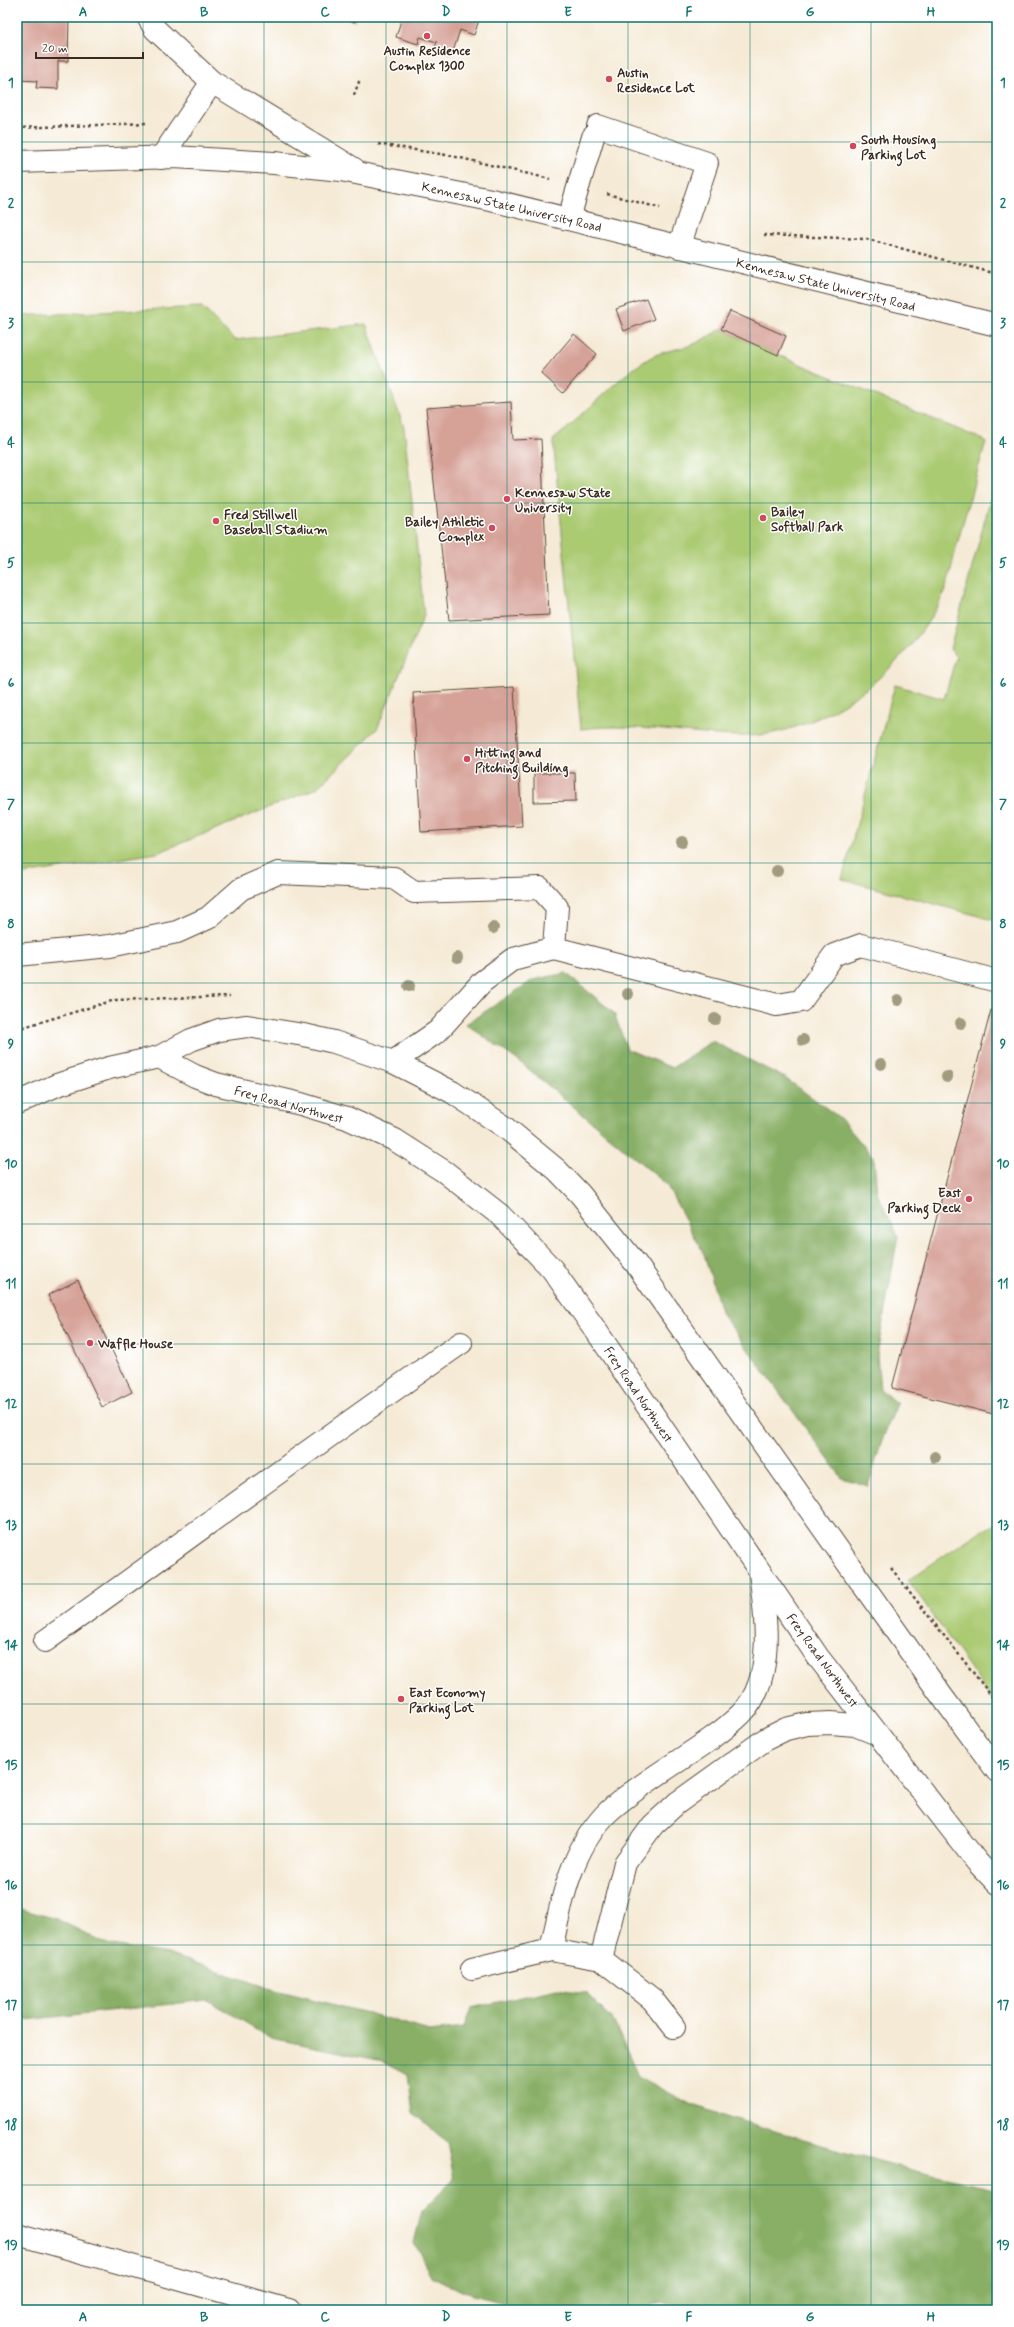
<svg xmlns="http://www.w3.org/2000/svg" width="1014" height="2327" font-family="Mynerve,sans-serif">
  <rect width="100%" height="100%" fill="#fff"/>
  <filter id="ink" filterUnits="userSpaceOnUse"><feTurbulence type="fractalNoise" baseFrequency=".025" numOctaves="2"/><feDisplacementMap in="SourceGraphic" scale="8" xChannelSelector="R" yChannelSelector="G"/><feConvolveMatrix kernelMatrix="1 2 1 2 8 2 1 2 1" color-interpolation-filters="sRGB"/></filter>
  <filter id="wash" filterUnits="userSpaceOnUse"><feTurbulence type="fractalNoise" baseFrequency=".012" numOctaves="4" result="noise"/><feDisplacementMap in="SourceGraphic" scale="16" xChannelSelector="R" yChannelSelector="G"/><feGaussianBlur stdDeviation="0.9" result="paint"/><feColorMatrix in="noise" values="0 0 0 0 0 0 0 0 0 0 0 0 0 0 0 0 0 1.4 0 .05"/><feComposite in="paint" operator="in"/></filter>
  <g filter="url(#wash)">
    <rect width="100%" height="100%" fill="#f5ead5"/>
    <g fill="#abcb73" stroke="#737a48">
      <path d="M202,307L235,340L366,324L404,427L424,615L377,729L317,788L157,853L17,875V316Z"/>
      <path d="M721,329L778,355L986,441C976,476 966,512 956,548C952,564 949,583 942,597C908,668 825,735 744,736C689,736 635,722 581,729L553,440C586,414 612,381 648,359C661,351 675,350 689,346C700,342 711,335 721,329Z"/>
      <path d="M997,475V921L842,879L895,685L944,699L956,657L950,649Z"/>
      <path d="M997,1523V1706L908,1580L979,1532Z"/>
    </g>
    <g fill="#88af65" stroke="#626c42">
      <path d="M566,973L614,1013L627,1049L672,1068L712,1041L785,1078L840,1118L874,1158L877,1193L898,1236L877,1355L880,1389L897,1404L882,1440L868,1486L842,1478L722,1314L704,1254L666,1184L520,1062L466,1024L533,980Z"/>
      <path d="M17,1908L57,1919L106,1944L168,1954L272,1989L379,2016L429,2031L464,2027L471,2008L557,1989L587,1993L612,2018L638,2076L692,2105L800,2139L908,2169L997,2190V2310H705L694,2305L654,2303L649,2310H528L464,2292L431,2276L414,2242L422,2211L454,2179L447,2142L413,2113L408,2074L383,2061L271,2038L208,2000L17,2021Z"/>
    </g>
    <g id="blocks">
      <g fill="#d6a197">
        <path d="M17,17H69L68,61H58V89L36,88L37,81L19,80V87H17Z"/>
        <path d="M339,17H357L355,22Z"/>
        <path d="M402,17H480L474,35L460,30L452,55L434,49L437,42L420,37L418,44L396,37Z"/>
        <path d="M646,299L654,319L624,331L616,309Z"/>
        <path d="M730,311L786,336L778,355L721,329Z"/>
        <path d="M574,334L597,354L563,393L541,373Z"/>
        <path d="M511,402L513,440L541,439L549,615L449,620L426,408Z"/>
        <path d="M514,687L522,826L421,832L413,693Z"/>
        <path d="M534,773H575L576,801L534,802Z"/>
        <path d="M991,1010L997,1011V1415L892,1388Z"/>
        <path d="M78,1280L132,1392L102,1407L48,1295Z"/>
      </g>
    </g>
  </g>
  <g filter="url(#ink)">
    <use href="#blocks" fill-opacity="0" stroke="#574739" stroke-width="1"/>
    <g fill="none" stroke-linecap="round" stroke-linejoin="round">
      <defs>
        <g id="minor">
          <path d="M148,17L155,29L212,82L354,169"/>
          <path d="M598,126L707,163L679,247"/>
          <path d="M161,158L212,82"/>
          <path d="M17,162L174,157L274,163L341,170L491,200L997,325"/>
          <path d="M569,218L593,137"/>
          <path d="M17,955L110,946L177,932L208,918L241,889L278,873L394,878L414,892L540,888L557,907L554,948L777,1005L801,1001L834,955L861,945L997,981"/>
          <path d="M393,1062L438,1031L482,982L513,959L554,948"/>
          <path d="M45,1641C184,1542 321,1440 461,1343"/>
          <path d="M551,1950C561,1903 570,1853 604,1816C618,1801 637,1789 654,1777C683,1757 717,1738 742,1713C775,1679 766,1615 760,1573"/>
          <path d="M601,1959L625,1863L653,1825L677,1803L766,1739L786,1729L807,1724L831,1723L855,1725L877,1734"/>
          <path d="M472,1969L551,1950L601,1959L652,1999L674,2027"/>
        </g>
        <g id="major">
          <path d="M159,1057L195,1076L216,1084L301,1104L347,1118L395,1140L445,1172L500,1215L552,1269L597,1332L818,1657L977,1862L997,1883"/>
          <path d="M17,1103L57,1085L109,1068L159,1057L191,1040L219,1030L247,1026L304,1035L334,1042L393,1062L452,1092L505,1127L557,1170L580,1194L636,1264L941,1695L997,1771"/>
        </g>
        <path id="highway" d="M17,2234L289,2310"/>
      </defs>
      <use href="#minor" stroke="#574739" stroke-width="24"/>
      <use href="#major" stroke="#574739" stroke-width="24"/>
      <use href="#highway" stroke="#574739" stroke-width="24"/>
      <g stroke="#574739" stroke-width="2.5" stroke-dasharray="3 3" stroke-linecap="butt">
        <path d="M354,95L360,79"/>
        <path d="M17,128L148,123"/>
        <path d="M378,144L452,156L550,179"/>
        <path d="M607,194L660,208"/>
        <path d="M764,235L866,239L997,274"/>
        <path d="M17,1029L115,1000L230,996"/>
        <path d="M891,1568L997,1703"/>
      </g>
      <use href="#minor" stroke="#fff" stroke-width="22"/>
      <use href="#major" stroke="#fff" stroke-width="22"/>
      <use href="#highway" stroke="#fff" stroke-width="22"/>
    </g>
    <g fill="#a19b7f">
      <circle cx="682" cy="842" r="6"/>
      <circle cx="777" cy="871" r="6"/>
      <circle cx="493" cy="928" r="6"/>
      <circle cx="457" cy="958" r="6"/>
      <circle cx="409" cy="986" r="6"/>
      <circle cx="628" cy="994" r="6"/>
      <circle cx="898" cy="1000" r="6"/>
      <circle cx="715" cy="1019" r="6"/>
      <circle cx="961" cy="1023" r="6"/>
      <circle cx="803" cy="1040" r="6"/>
      <circle cx="881" cy="1064" r="6"/>
      <circle cx="947" cy="1077" r="6"/>
      <circle cx="935" cy="1457" r="6"/>
    </g>
  </g>
  <path fill="none" stroke="#0f766e" stroke-width="1" stroke-opacity="0.55" d="M143,17V2310M264,17V2310M386,17V2310M507,17V2310M628,17V2310M750,17V2310M871,17V2310M17,142H997M17,262H997M17,382H997M17,503H997M17,623H997M17,743H997M17,863H997M17,983H997M17,1103H997M17,1224H997M17,1344H997M17,1464H997M17,1584H997M17,1704H997M17,1824H997M17,1945H997M17,2065H997M17,2185H997"/>
  <g fill="#d1495b" stroke="#fff" stroke-width="1.5">
    <circle cx="427" cy="36" r="4"/>
    <circle cx="609" cy="79" r="4"/>
    <circle cx="853" cy="146" r="4"/>
    <circle cx="507" cy="499" r="4"/>
    <circle cx="763" cy="518" r="4"/>
    <circle cx="216" cy="521" r="4"/>
    <circle cx="492" cy="528" r="4"/>
    <circle cx="467" cy="759" r="4"/>
    <circle cx="969" cy="1199" r="4"/>
    <circle cx="90" cy="1343" r="4"/>
    <circle cx="401" cy="1699" r="4"/>
  </g>
  <g text-anchor="middle" stroke-width="3" stroke-linejoin="round" paint-order="stroke">
    <g font-size="13" font-weight="bold" fill="#3b2a1e" stroke="#fff" text-anchor="start">
      <text x="427" y="55" text-anchor="middle">Austin Residence<tspan x="427" dy="15">Complex 1300</tspan></text>
      <text x="617" y="77">Austin<tspan x="617" dy="15">Residence Lot</tspan></text>
      <text x="861" y="144">South Housing<tspan x="861" dy="15">Parking Lot</tspan></text>
      <text x="515" y="497">Kennesaw State<tspan x="515" dy="15">University</tspan></text>
      <text x="771" y="516">Bailey<tspan x="771" dy="15">Softball Park</tspan></text>
      <text x="224" y="519">Fred Stillwell<tspan x="224" dy="15">Baseball Stadium</tspan></text>
      <text x="484" y="526" text-anchor="end">Bailey Athletic<tspan x="484" dy="15">Complex</tspan></text>
      <text x="475" y="757">Hitting and<tspan x="475" dy="15">Pitching Building</tspan></text>
      <text x="961" y="1197" text-anchor="end">East<tspan x="961" dy="15">Parking Deck</tspan></text>
      <text x="98" y="1348">Waffle House</text>
      <text x="409" y="1697">East Economy<tspan x="409" dy="15">Parking Lot</tspan></text>
    </g>
    <g font-size="13" fill="#3b2a1e" stroke="#fff">
      <text transform="translate(512 206) rotate(13)" y="5">Kennesaw State University Road</text>
      <text transform="translate(826 284) rotate(14)" y="5">Kennesaw State University Road</text>
      <text transform="translate(289 1104) rotate(15)" y="5">Frey Road Northwest</text>
      <text transform="translate(639 1394) rotate(56)" y="5">Frey Road Northwest</text>
      <text transform="translate(823 1660) rotate(54)" y="5">Frey Road Northwest</text>
    </g>
  </g>
  <rect width="1014" height="2327" fill="none" stroke="#fff" stroke-width="44"/>
  <path d="M36 52v6h107v-6" fill="none" stroke="#3b2a1e" stroke-width="2"/>
  <text x="42" y="52" font-size="12" fill="#3b2a1e" stroke="#ffffff" stroke-width="3" paint-order="stroke">20 m</text>
  <rect x="22" y="22" width="970" height="2283" fill="none" stroke="#0f766e" stroke-width="1.5"/>
  <g font-size="13" text-anchor="middle" font-weight="bold" fill="#0f766e">
    <text x="83" y="16">A</text>
    <text x="204" y="16">B</text>
    <text x="325" y="16">C</text>
    <text x="446" y="16">D</text>
    <text x="568" y="16">E</text>
    <text x="689" y="16">F</text>
    <text x="810" y="16">G</text>
    <text x="931" y="16">H</text>
    <text x="11" y="87">1</text>
    <text x="1003" y="87">1</text>
    <text x="11" y="207">2</text>
    <text x="1003" y="207">2</text>
    <text x="11" y="327">3</text>
    <text x="1003" y="327">3</text>
    <text x="11" y="447">4</text>
    <text x="1003" y="447">4</text>
    <text x="11" y="567">5</text>
    <text x="1003" y="567">5</text>
    <text x="11" y="687">6</text>
    <text x="1003" y="687">6</text>
    <text x="11" y="808">7</text>
    <text x="1003" y="808">7</text>
    <text x="11" y="928">8</text>
    <text x="1003" y="928">8</text>
    <text x="11" y="1048">9</text>
    <text x="1003" y="1048">9</text>
    <text x="11" y="1168">10</text>
    <text x="1003" y="1168">10</text>
    <text x="11" y="1288">11</text>
    <text x="1003" y="1288">11</text>
    <text x="11" y="1408">12</text>
    <text x="1003" y="1408">12</text>
    <text x="11" y="1529">13</text>
    <text x="1003" y="1529">13</text>
    <text x="11" y="1649">14</text>
    <text x="1003" y="1649">14</text>
    <text x="11" y="1769">15</text>
    <text x="1003" y="1769">15</text>
    <text x="11" y="1889">16</text>
    <text x="1003" y="1889">16</text>
    <text x="11" y="2009">17</text>
    <text x="1003" y="2009">17</text>
    <text x="11" y="2129">18</text>
    <text x="1003" y="2129">18</text>
    <text x="11" y="2249">19</text>
    <text x="1003" y="2249">19</text>
    <text x="83" y="2321">A</text>
    <text x="204" y="2321">B</text>
    <text x="325" y="2321">C</text>
    <text x="446" y="2321">D</text>
    <text x="568" y="2321">E</text>
    <text x="689" y="2321">F</text>
    <text x="810" y="2321">G</text>
    <text x="931" y="2321">H</text>
  </g>
</svg>
